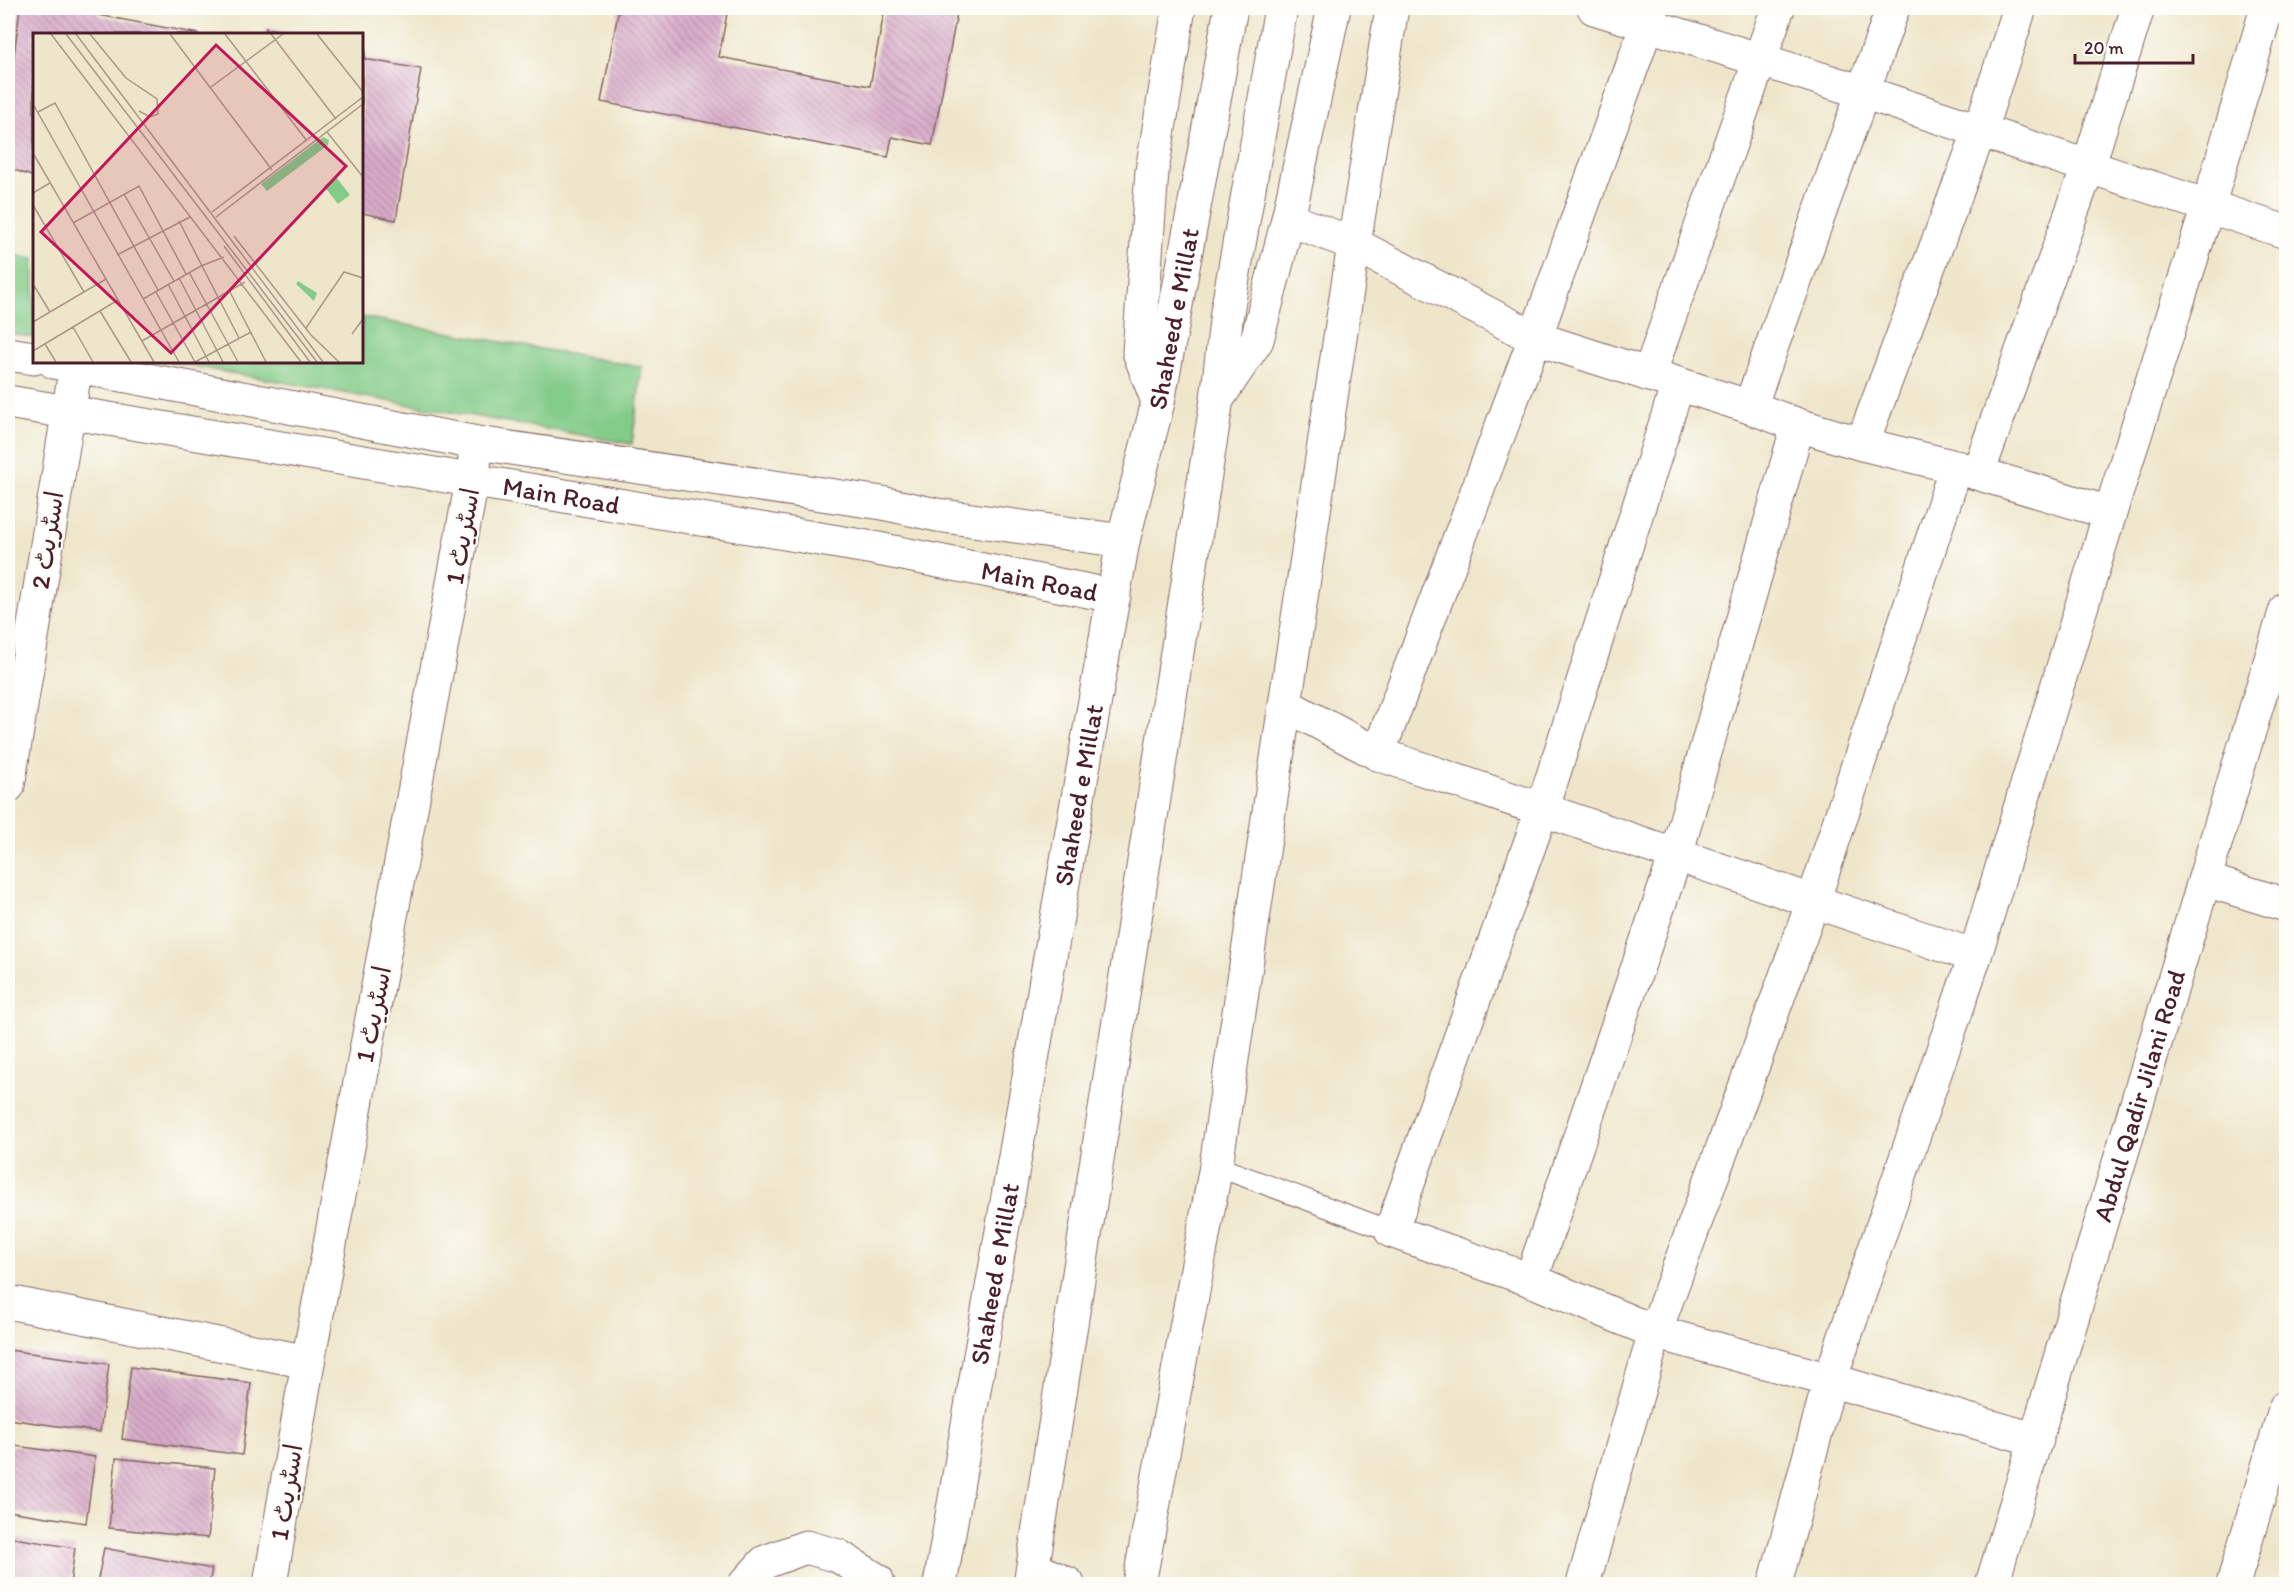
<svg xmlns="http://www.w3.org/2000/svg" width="2294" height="1592" font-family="Itim,'Playpen Sans Arabic',sans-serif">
  <defs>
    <pattern id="building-back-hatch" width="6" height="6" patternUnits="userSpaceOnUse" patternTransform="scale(1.5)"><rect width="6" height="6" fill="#d8acc9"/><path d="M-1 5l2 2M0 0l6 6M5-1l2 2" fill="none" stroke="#b18ba3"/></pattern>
  </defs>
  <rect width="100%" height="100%" fill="#fdfcf7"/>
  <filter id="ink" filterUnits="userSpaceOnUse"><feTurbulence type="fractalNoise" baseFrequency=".0167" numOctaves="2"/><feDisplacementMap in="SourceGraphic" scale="12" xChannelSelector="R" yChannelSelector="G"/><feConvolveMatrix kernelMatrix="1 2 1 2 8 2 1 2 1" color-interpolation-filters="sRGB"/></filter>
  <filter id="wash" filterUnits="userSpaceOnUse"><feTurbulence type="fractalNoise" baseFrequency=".008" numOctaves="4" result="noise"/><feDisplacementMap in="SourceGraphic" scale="24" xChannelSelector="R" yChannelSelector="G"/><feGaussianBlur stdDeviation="1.35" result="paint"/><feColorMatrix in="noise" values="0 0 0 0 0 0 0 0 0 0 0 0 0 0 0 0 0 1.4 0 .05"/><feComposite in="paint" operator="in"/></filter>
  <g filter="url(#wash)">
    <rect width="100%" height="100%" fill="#eee6ca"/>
    <g fill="#82cb88" stroke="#66755a" stroke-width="1.5">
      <path d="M8,254L34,259V338L8,333Z"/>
      <path d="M362,317L642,367L632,444L169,362H362Z"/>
    </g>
    <g id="blocks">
      <g fill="url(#building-back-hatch)">
        <path d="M20,8H99L98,15L199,34H34V177L9,168L8,162V103Z"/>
        <path d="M619,8H728L719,57L870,86L885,8H958L932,145L892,137L888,157L601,102Z"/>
        <path d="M266,28L292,33V34H265Z"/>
        <path d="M362,46L365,47V59L421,69L396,220L362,213Z"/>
        <path d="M8,1350L109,1364L100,1432L8,1419Z"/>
        <path d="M131,1367L251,1383L242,1455L122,1439Z"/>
        <path d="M8,1445L95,1457L86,1523L8,1511Z"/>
        <path d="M116,1458L215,1468L208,1538L109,1528Z"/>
        <path d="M8,1537L75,1548L70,1584H8Z"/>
        <path d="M104,1548L212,1569L209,1584H97Z"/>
      </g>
    </g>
  </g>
  <g filter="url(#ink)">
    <use href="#blocks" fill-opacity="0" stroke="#836563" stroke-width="1.5"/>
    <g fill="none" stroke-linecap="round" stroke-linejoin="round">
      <defs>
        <path id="lane" d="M1216,1166L1391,1231"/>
        <g id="street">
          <path d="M1594,8L1863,92L2286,232"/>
          <path d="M1288,219L1354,244L1535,338L1750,407L1798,425L1862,444L1956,467L2110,513"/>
          <path d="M1649,375L1778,8"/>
          <path d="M1678,384L1542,810L1391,1231L1531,1280L1655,1332L1830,1380L2037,1440"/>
          <path d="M1750,407L1893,8"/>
          <path d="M1862,444L1980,130L2020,8"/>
          <path d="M1978,473L2088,167L2138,8"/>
          <path d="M1286,705L1378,754L1975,956"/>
          <path d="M1378,754L1535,338L1653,8"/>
          <path d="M8,786L76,365"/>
          <path d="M2206,880L2286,905"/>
          <path d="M1531,1280L1676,855L1798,425"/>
          <path d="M8,1302L308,1362"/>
          <path d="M1033,1568L1068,1584"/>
          <path d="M270,1584L308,1362L472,481L477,443"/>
          <path d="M1139,1584L1216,1166L1354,244L1392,8"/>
          <path d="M1583,1584L1655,1332L1813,902L1956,467"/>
          <path d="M1775,1584L1830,1380L1975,956L2110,513L2208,207L2267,8"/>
          <path id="s1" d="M1992,1584L2286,609"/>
          <path d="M2233,1584L2286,1406"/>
        </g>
        <g id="secondary">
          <path d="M8,354L34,358"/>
          <path d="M54,362L477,443L882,503L937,515L1123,541"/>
          <path id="s2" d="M8,402L873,548L1114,596"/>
        </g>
        <g id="primary">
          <path d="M1220,395L1257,340L1288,219L1334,8"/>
          <path d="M1158,402L1139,352L1152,171L1179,8"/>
          <path d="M745,1584L765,1562L806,1547L838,1556L877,1580L878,1584"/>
          <path id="s3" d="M940,1584L1123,541L1158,402L1231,8"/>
          <path d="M1030,1584L1217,399L1227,312L1281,8"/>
        </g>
      </defs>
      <use href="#lane" stroke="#836563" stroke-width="22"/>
      <use href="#street" stroke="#836563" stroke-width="35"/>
      <use href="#secondary" stroke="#836563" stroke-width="35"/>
      <use href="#primary" stroke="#836563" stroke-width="35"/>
      <use href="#lane" stroke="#fff" stroke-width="20"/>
      <use href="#street" stroke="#fff" stroke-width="33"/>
      <use href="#secondary" stroke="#fff" stroke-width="33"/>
      <use href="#primary" stroke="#fff" stroke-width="33"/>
    </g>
  </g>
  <g text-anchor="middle" stroke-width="4.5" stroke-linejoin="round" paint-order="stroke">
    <g font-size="26" fill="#4a1f2b" stroke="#fdfcf7">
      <text dy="9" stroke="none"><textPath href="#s3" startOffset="1287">Shaheed e Millat</textPath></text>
      <text dy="9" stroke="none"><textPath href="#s2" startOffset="561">Main Road</textPath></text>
      <text transform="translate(462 536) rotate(-80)" y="9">اسٹریٹ 1</text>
      <text transform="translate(47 540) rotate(-81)" y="9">اسٹریٹ 2</text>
      <text dy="9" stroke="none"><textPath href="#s2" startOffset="1047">Main Road</textPath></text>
      <text dy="9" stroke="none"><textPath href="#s3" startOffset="801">Shaheed e Millat</textPath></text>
      <text transform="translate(373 1014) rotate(-79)" y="9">اسٹریٹ 1</text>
      <text dy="9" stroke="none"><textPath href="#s1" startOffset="510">Abdul Qadir Jilani Road</textPath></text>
      <text dy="9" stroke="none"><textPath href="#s3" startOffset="315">Shaheed e Millat</textPath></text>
      <text transform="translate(286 1492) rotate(-81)" y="9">اسٹریٹ 1</text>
    </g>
  </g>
  <g transform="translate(33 33)">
    <rect width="330" height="330" fill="#eee6ca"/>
    <path d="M290,104L296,107L295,112L234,158L228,151ZM303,144L317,162L305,171L291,153ZM265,248L284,260L281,268L263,251Z" fill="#82cb88"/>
    <path fill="none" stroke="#ac968a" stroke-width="1.5" d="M18,1L268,329M33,1L284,329M43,1L290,329M57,1L93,45L124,66L125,81L117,84L106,78M137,1L239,137M192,1L274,108M238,1L303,86M284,1L330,59M178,54L250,1M0,71L146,329M5,79L22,70L125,257M294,99L330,144M0,120L121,329M0,160L17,150M91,161L141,248M0,172L51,259M179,179L330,64M183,184L330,71M146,188L206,305M40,190L106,153L153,241M201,203L278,302L306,329M191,213L277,329M84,222L157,184M156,239L205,329M146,245L190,329M0,251L17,279M135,251L176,329M123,259L162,329M197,259L233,329M110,266L168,233L191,224M67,278L98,329M0,289L73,246M40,294L60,329M273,295L311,239L330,245M319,301L330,286M109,308L212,249M12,311L23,329M0,318L85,267M162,329L218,299"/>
    <path fill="#c2185b" fill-opacity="0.15" stroke="#c2185b" stroke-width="3" d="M183,12L313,133L138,320L8,199Z"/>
    <rect width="330" height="330" fill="none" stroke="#4a1f2b" stroke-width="3"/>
  </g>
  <rect width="2294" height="1592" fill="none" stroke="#fdfcf7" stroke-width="30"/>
  <path d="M2075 54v9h118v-9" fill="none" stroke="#4a1f2b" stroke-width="3"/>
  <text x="2084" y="54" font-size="18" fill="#4a1f2b" stroke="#fdfcf7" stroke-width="4.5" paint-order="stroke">20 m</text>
</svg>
